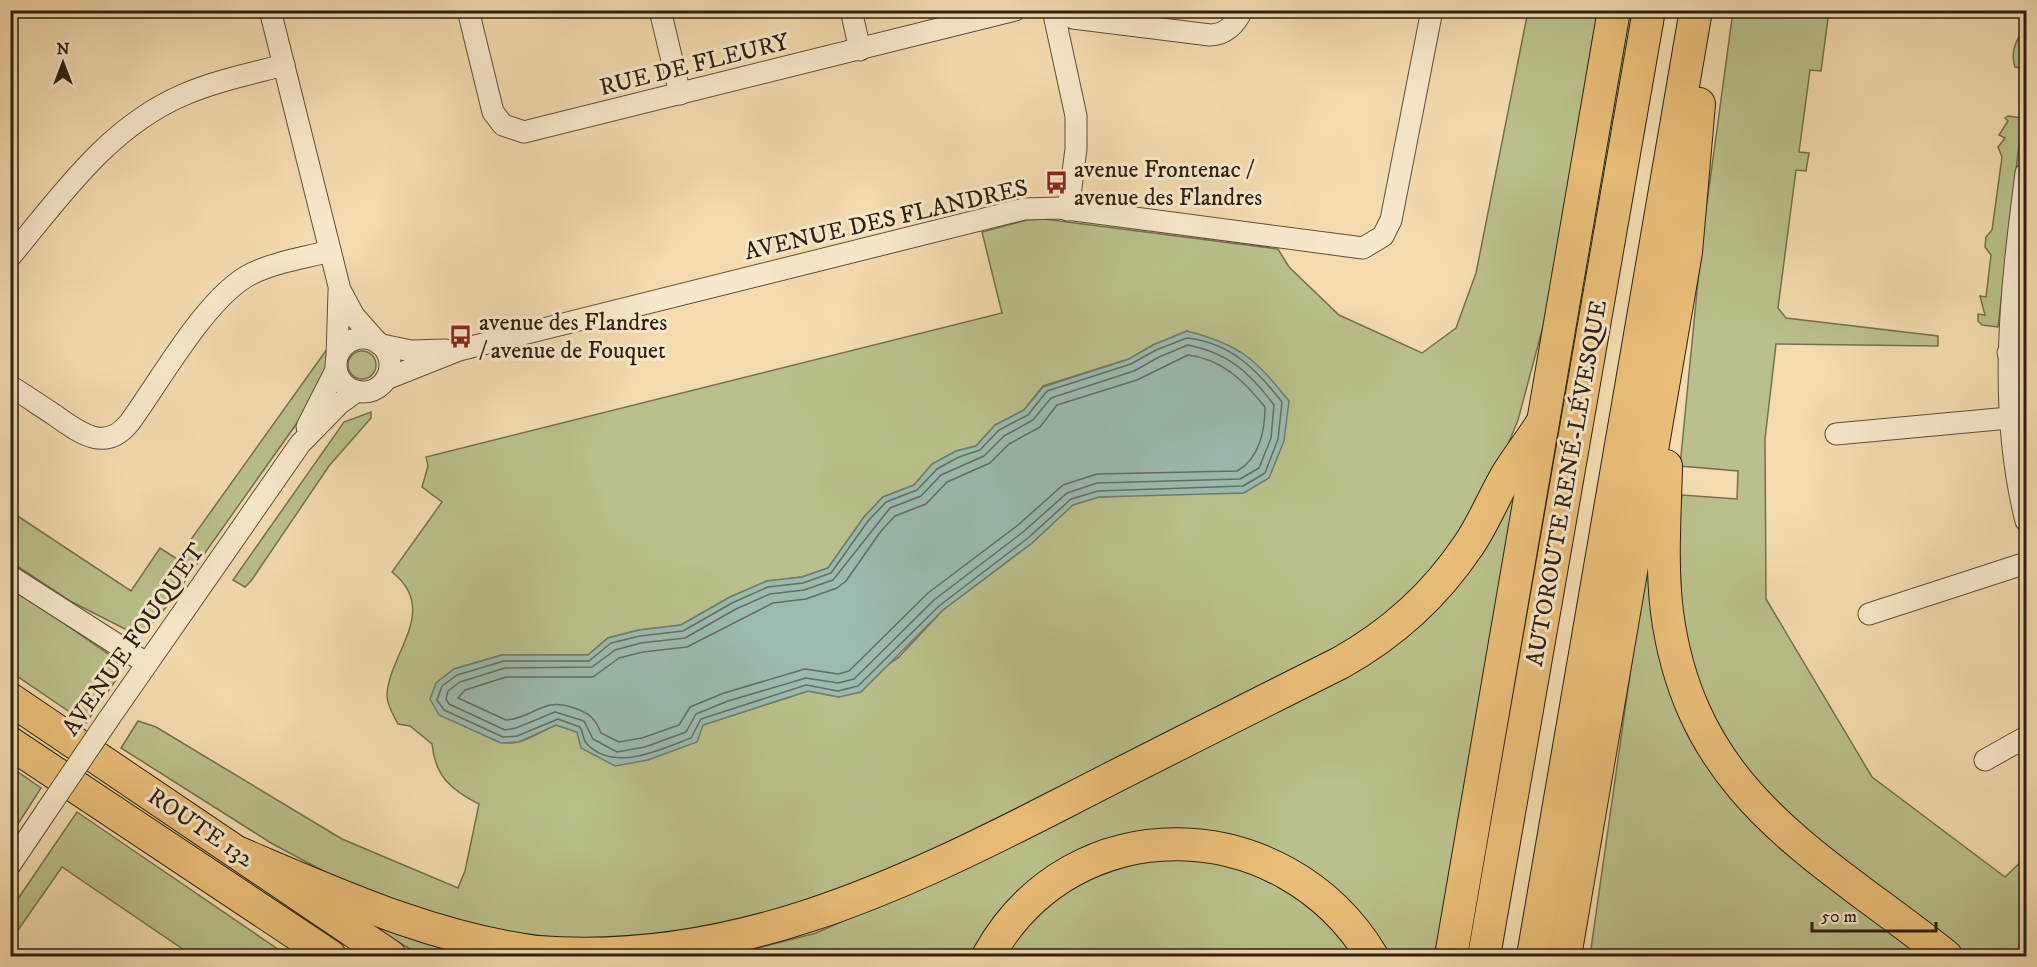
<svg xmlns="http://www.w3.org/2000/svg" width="2037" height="967" font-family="'IM FELL DW Pica',serif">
  <rect width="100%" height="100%" fill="#f3dbaf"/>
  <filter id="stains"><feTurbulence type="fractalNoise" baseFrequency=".00333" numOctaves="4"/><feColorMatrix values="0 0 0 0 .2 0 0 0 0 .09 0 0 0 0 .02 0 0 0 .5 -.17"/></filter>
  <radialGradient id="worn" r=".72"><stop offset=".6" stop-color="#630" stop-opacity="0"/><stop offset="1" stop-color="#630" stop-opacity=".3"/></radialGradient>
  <g fill="#bac08b" stroke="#74704e" stroke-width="1.5" fill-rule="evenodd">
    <path d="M1528,11H1600L1549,304L1518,420L1502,459L1458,538L1414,591L1354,640L929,852L783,914L654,938H561L502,931L465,924L394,901L329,874L271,843L121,748L138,721L156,727L342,839L458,888L465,871L479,804C451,790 435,776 432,744L410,726L398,724C394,716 386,704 387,694C390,652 440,610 392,572L442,502L422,487L428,466L426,457L1002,313L982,232L1027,220L1044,219L1278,249L1289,267L1339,315L1422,353L1456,328L1476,273ZM1187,331L1140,495L1098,497L1072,505L1032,543L943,610L898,658L839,697L808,691L703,725L577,732L556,725C544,730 531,739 518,742C482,750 457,706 437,683L454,669L502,655H588L608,638L639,630L681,625L730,597L767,581L802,577L828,568L864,517L883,497L914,485L932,464L956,451L976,446L995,425L1024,410L1043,386L1129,359L1153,345Z"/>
    <path d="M1733,11H1829L1821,71L1810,70L1799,152L1809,153L1806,171L1796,170L1778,308L1786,318L1938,336V346L1776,344L1765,439L1766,599L1872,777L2005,877L2026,857V956H1966L1804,833L1751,778L1710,712L1693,672L1683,631L1678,522L1682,495L1737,499L1738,471L1680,466L1702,240Z"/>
    <path d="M2026,18V69L2015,67C2008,46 2023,35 2026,18Z"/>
    <path d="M2008,116L2022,118L1998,327L1982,325L1978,321V314L1985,315L1980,296L1986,297L1991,255L1985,247L1986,237L1992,230L2002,157L1998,147L2005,138L1999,135L2008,121L2005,118Z"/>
    <path d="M330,345L326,374L314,399L168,605L147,629L127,630L70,601L11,562L10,511L131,591L160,548L177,559Z"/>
    <circle cx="362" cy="365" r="14"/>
    <path d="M371,412V418L329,466L251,581L245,587L233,580L344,422Z"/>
    <path d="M1518,477L1437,956H1383L1316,877L1128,839L976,956H727L816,933L875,907L1344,672Z"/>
    <path d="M1649,541L1692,728L1930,956H1590Z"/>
    <path d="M10,586L117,660L118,677L86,723L11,672Z"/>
    <path d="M11,767L41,788L11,835Z"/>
    <path d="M77,812L288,956H193L62,867L11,940V909Z"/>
    <path d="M1162,858L1240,865L1316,906L1356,956H1003C1043,895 1093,872 1162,858Z"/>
    <path d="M364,922L501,956H422Z"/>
  </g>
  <path fill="#9bbbaf" stroke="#6f7d70" stroke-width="1.5" d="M1187,331C1241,345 1255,359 1289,401L1284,441L1269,478L1244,493L1099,497L1073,505L1032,543L943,610L861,692L839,697L808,691L703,725L697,742L648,760L615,766L581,748L577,732L556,725L519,742L501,743L439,715L430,699L436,683L454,669L502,655H588L608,638L639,630L681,625L730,597L767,581L802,577L828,568L864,517L883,497L914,485L932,464L956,451L976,446L995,425L1024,410L1043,387L1129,359L1153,345Z"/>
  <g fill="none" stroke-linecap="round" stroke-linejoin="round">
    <g stroke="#646e60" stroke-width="1.5">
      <path d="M1187,338C1231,343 1256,369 1282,402L1278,439L1265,473L1243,486L1098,491L1071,499L1028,538L939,606L858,686L838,691L806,685L701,719L691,738C661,749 615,773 587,744C583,740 583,732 580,727L558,719L517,736L503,737L444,710L437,700L442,686L457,675L504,661H589L611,643L640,636L683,631L732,603L768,587L803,583L831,573L868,521L886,502L917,490L937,469L959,457L980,450L999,430L1028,415L1047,391L1131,364L1156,350Z"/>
      <path d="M1188,345C1229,353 1250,373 1274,405L1271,438L1259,468L1240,479L1097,483L1067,493L1023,532L934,600L854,679L838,683L806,678L728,701L696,714L686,732L645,747L617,752L593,739L584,721L555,712L516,728L505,730L449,704L446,699L448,691L460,682L505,668L592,667L615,650L641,643L685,638L736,609L770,594L804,590L833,580L890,508L921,496L941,475L984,456L1004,436L1033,420L1051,398L1134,371L1159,357Z"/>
      <path d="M1188,355C1222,359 1244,381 1265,407C1265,431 1259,459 1237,471L1097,474L1063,485L1018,525L928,593L849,671L838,674L805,669L724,693L690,707L679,725L642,738L619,742L601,733C595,718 589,713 574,708C542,696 535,718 506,720L458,698L465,690L506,677H593L619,658L643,652L687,647L773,603L806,599L837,588L846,581L881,531L895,516L926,504L947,482L990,463L1009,444L1040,427L1057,405L1137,380Z"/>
    </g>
    <defs>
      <g id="minor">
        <path d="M270,10L340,290L354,316L378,343"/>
        <path d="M468,10L493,112L503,125L524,132L1015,10"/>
        <path d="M660,10L680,94"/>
        <path d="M851,10L860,50"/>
        <path d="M1053,10L1076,116V149L1068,210"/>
        <path d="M1056,10L1073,18L1210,35C1225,35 1236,24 1242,10"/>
        <path d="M2026,173C2011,290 1997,406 2026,521"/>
        <path d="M10,257C61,196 107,128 183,95C215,81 250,74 284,65"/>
        <circle cx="363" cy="365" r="27"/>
        <path d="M382,345L411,351L446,350"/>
        <path d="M2008,353L2026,354"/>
        <path d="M337,357L339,291"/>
        <path d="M386,379L459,350L1024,209L1059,208L1363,248L1383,236L1391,220L1432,10"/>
        <path d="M10,386C25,395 39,405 53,414C79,432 105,454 130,422C160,381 207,296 251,274C275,262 304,258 330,251"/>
        <path d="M307,427L336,370"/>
        <path d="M1836,434L2009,418"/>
        <path d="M10,576L146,663"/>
        <path d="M1869,614L2026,563"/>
        <path d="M108,720L300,444L339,404L357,391"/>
        <path d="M1985,760L2026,737"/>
        <path d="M10,865L47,810"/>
      </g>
      <g id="highway">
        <path d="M1666,466C1665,515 1661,564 1667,612C1691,795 1818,854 1946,956"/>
        <path d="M10,699L390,956"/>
        <path d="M10,743L330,956"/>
        <path d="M239,853C336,894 431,938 537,952C732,967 897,888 1065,802C1156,755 1248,709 1340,663C1392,634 1435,595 1468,546C1484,523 1494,496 1508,473C1519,456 1531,440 1542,423"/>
        <path d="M988,956C1073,803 1284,811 1372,956"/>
        <path d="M1451,956L1614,10"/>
        <path d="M1484,956L1649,10"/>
        <path d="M1533,956L1696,10"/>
        <path d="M1565,956L1686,252L1699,104"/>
      </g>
    </defs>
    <use href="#minor" stroke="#5e4f38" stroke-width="23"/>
    <use href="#highway" stroke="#2d2011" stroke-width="34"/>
    <use href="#minor" stroke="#f7e8cb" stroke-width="21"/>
    <use href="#highway" stroke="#eabe78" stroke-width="32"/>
    <defs>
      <path id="minor-bridge" d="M47,810L108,720"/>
    </defs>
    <use href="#minor-bridge" stroke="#5e4f38" stroke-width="23" stroke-linecap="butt"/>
    <use href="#minor-bridge" stroke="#f7e8cb" stroke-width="21"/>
  </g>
  <defs>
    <symbol id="bus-bare" viewBox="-9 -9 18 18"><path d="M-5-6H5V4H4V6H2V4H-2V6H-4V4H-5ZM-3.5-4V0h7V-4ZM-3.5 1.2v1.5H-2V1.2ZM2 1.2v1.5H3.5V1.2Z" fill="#8f2418" stroke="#f7e8cb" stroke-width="2.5" paint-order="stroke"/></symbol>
  </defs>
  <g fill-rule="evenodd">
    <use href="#bus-bare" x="1040" y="166" width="33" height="33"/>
    <use href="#bus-bare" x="444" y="320" width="33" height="33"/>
  </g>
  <g text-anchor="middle" stroke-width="6" stroke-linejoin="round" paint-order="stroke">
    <g font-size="24" fill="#2d2011" stroke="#f7e8cb">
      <text transform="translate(694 64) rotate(-14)" y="8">RUE DE FLEURY</text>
      <text transform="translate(886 219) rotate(-13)" y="8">AVENUE DES FLANDRES</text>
      <text transform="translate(1566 483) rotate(-80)" y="8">AUTOROUTE RENÉ-LÉVESQUE</text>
      <text transform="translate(133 639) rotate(-55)" y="8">AVENUE FOUQUET</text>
      <text transform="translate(201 827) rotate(34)" y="8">ROUTE 132</text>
    </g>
    <g font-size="24" fill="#2d2011" stroke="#f7e8cb" text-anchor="start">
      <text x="1074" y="177">avenue Frontenac /<tspan x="1074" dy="28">avenue des Flandres</tspan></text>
      <text x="479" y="330">avenue des Flandres<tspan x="479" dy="28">/ avenue de Fouquet</tspan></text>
    </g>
  </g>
  <rect width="2037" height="967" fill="none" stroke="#f3dbaf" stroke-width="36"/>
  <rect x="12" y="12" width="2013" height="943" fill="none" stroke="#2d2011" stroke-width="3"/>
  <rect x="18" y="18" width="2001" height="931" fill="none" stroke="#2d2011" stroke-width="1.5"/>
  <g transform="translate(63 63)" stroke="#f7e8cb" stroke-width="4.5" paint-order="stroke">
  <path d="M0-4.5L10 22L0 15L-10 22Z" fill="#2d2011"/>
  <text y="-9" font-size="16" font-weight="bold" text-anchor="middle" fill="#2d2011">N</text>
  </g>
  <path d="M1812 922v9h124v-9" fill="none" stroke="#2d2011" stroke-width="3"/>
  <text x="1821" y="922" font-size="18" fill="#2d2011" stroke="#f7e8cb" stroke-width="4.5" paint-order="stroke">50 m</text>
  <rect width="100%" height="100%" filter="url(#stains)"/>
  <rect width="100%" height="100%" fill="url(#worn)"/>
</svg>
